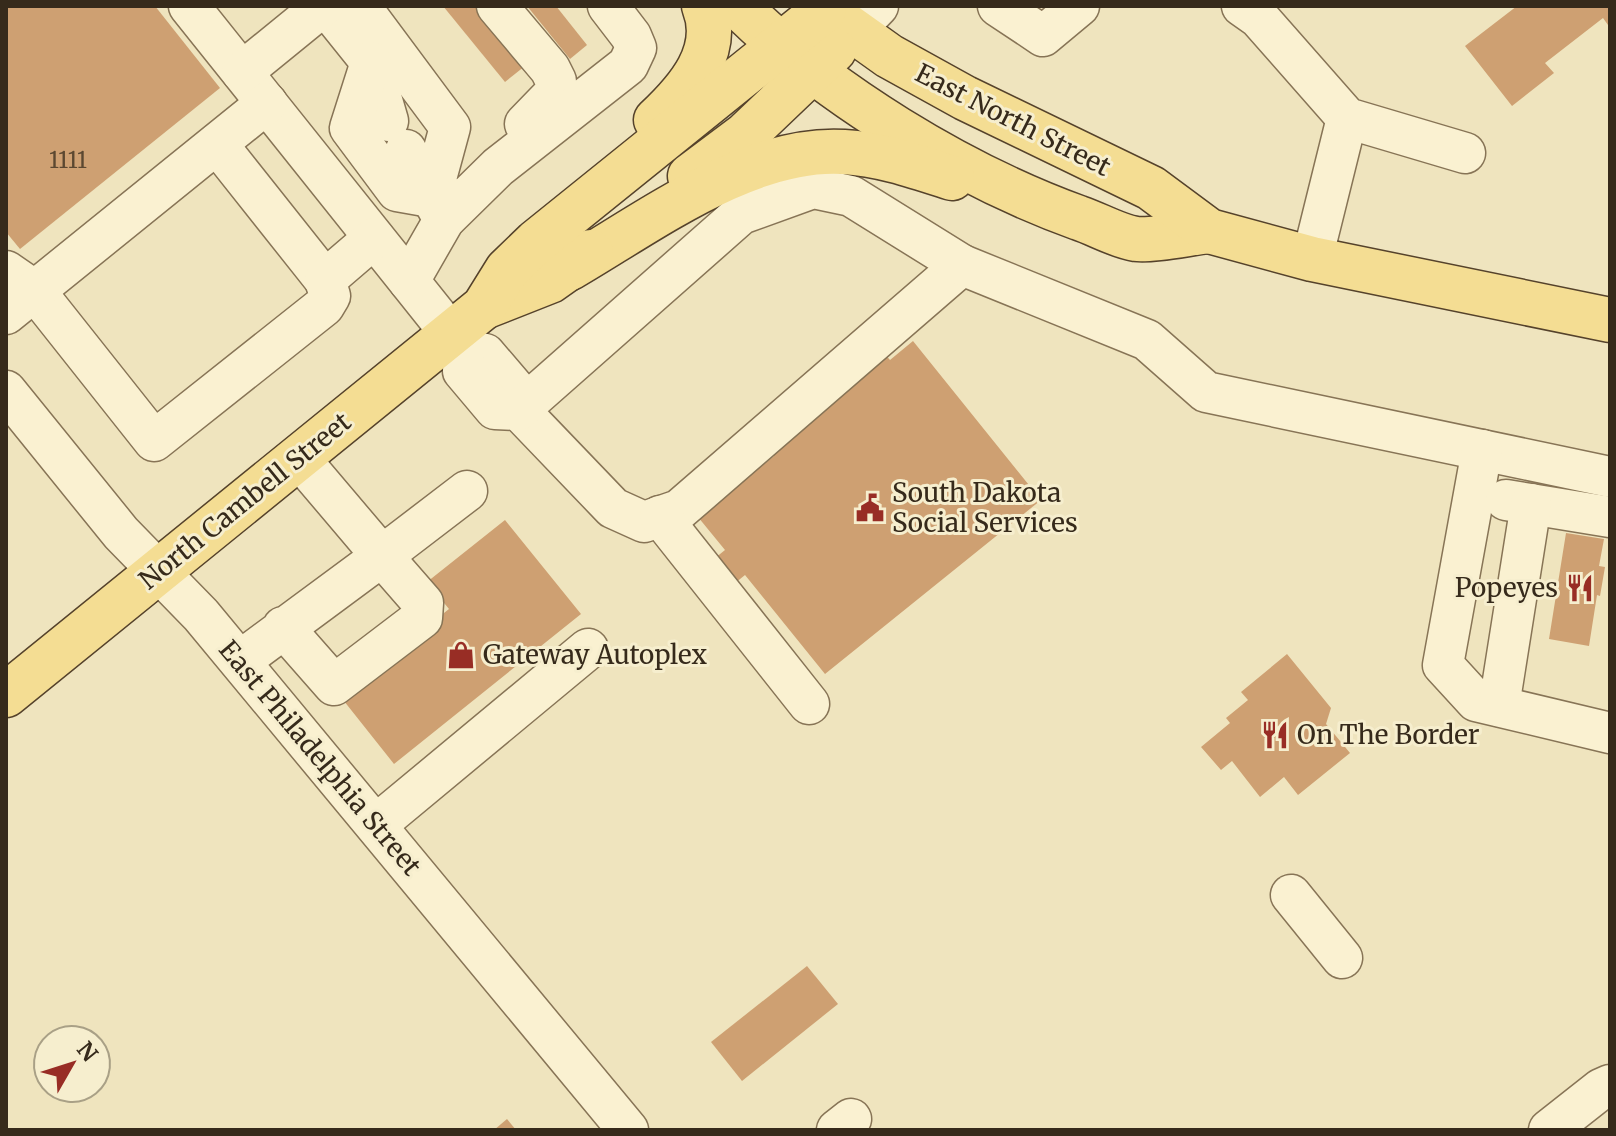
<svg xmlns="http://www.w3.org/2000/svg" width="1616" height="1136" font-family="Merriweather,serif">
  <rect width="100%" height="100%" fill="#efe4be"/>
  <g fill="#cea072">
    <path d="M6,6H155L220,88L20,249L6,232Z"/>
    <path d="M443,6H476L525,66L505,82Z"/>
    <path d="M527,6H556L587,45L570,59Z"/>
    <path d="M1517,6H1610V24L1608,25L1603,18L1545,63L1554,73L1512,106L1465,46Z"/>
    <path d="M913,341L1041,500L825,674L745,575L729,588L709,563L725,550L698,517L774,456L768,447L882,351L890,360Z"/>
    <path d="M505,520L581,614L394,764L340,696L449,609L427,582Z"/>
    <path d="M1566,533L1604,539L1599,566L1605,567L1600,596L1597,595L1589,646L1549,639Z"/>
    <path d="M1287,654L1331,708L1326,724L1350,753L1298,795L1284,777L1260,797L1232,761L1221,770L1201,747L1230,723L1226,718L1248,700L1241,692Z"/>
    <path d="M807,966L838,1004L742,1081L711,1042Z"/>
    <path d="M507,1119L516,1130H494Z"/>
  </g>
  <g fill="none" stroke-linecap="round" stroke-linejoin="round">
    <defs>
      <g id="minor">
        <path d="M189,6L464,350L485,354L515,389L519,410L613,508L644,522L679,510L962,265L1147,340L1206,392L1610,477"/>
        <path d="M326,6L371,62L388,121"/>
        <path d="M360,6L450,127L431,197"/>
        <path d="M497,6L550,69L556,81V92L525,124"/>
        <path d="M998,6L1043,36L1079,6"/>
        <path d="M1242,6L1259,18L1347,118L1465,153"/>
        <path d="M854,31L878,6"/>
        <path d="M371,62L350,128L397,191L431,197"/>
        <path d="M242,72L323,6"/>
        <path d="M217,144L325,280"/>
        <path d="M406,150L444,220L459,199"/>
        <path d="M1312,259L1347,118"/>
        <path d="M6,271L35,291L154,441L324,306L330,296L325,280L374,238"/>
        <path d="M409,281L444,220L498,167L628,65L636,48L631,36L608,6"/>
        <path d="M6,314L267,103"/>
        <path d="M464,350L463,371L495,409L519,410L741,214L813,188L851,196L962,265"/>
        <path d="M6,391L121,533L201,615L628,1130"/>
        <path d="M1482,450L1443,665L1476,701L1610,733"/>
        <path d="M298,457L382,556L467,491"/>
        <path d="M1506,500L1610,517"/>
        <path d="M660,516L809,704"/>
        <path d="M240,661L382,556L423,603L422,618L334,685L283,627"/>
        <path d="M1499,706L1531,504"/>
        <path d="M376,825L588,649"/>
        <path d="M1291,895L1342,958"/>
        <path d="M837,1130L851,1119"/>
        <path d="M1549,1130L1601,1089L1610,1085"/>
      </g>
      <g id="major">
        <path d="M738,6C828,94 960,175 1079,218C1097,224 1117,236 1136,239C1153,241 1190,233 1209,231"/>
        <path d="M819,6L889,56L965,98L1151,188L1209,231L1312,259L1610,320"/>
        <path d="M656,120C688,90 722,51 704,6"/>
        <path d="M690,176L746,134L834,50"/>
        <path d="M570,268C649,222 749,146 844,152C881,154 918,167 952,178"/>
        <path d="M484,307L550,281L591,252"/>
        <path d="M6,695L484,307L507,270L536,242L824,10"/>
      </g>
    </defs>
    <use href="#minor" stroke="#877456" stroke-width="43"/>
    <use href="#major" stroke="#55422b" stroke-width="47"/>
    <use href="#minor" stroke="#faf1d1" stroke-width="40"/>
    <use href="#major" stroke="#f4dd93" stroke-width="44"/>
  </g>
  <defs>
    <symbol id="civic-bare" viewBox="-9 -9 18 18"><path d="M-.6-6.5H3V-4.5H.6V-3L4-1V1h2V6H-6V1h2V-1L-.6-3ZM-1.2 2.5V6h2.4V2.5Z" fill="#982d25" stroke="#f6eece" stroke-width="2.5" paint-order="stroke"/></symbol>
    <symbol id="restaurant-bare" viewBox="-9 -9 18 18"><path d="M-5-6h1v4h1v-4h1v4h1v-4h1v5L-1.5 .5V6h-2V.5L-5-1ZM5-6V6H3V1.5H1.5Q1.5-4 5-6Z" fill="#982d25" stroke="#f6eece" stroke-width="2.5" paint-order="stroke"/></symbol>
    <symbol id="shop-bare" viewBox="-9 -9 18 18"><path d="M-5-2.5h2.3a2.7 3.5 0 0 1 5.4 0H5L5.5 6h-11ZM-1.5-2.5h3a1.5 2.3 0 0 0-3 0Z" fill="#982d25" stroke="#f6eece" stroke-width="2.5" paint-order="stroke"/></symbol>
  </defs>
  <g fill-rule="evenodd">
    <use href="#civic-bare" x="850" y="488" width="40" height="40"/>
    <use href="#restaurant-bare" x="1560" y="568" width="40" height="40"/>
    <use href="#shop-bare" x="441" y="635" width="40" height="40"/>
    <use href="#restaurant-bare" x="1255" y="715" width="40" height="40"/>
  </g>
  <g text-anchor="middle" stroke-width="6" stroke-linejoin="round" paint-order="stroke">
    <g font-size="22" fill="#5c4831">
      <text x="68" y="168">1111</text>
    </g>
    <g font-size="26" fill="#362a1b" stroke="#f6eece">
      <text transform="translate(1013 120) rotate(27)" y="9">East North Street</text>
      <text transform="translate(245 501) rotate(-39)" y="9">North Cambell Street</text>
      <text transform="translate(320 758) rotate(50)" y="9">East Philadelphia Street</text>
    </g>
    <g font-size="26" fill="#362a1b" stroke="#f6eece" text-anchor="start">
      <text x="892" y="502">South Dakota<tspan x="892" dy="30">Social Services</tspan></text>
      <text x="1558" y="597" text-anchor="end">Popeyes</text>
      <text x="483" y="664">Gateway Autoplex</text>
      <text x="1297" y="744">On The Border</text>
    </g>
  </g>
  <rect width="1616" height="1136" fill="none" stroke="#362a1b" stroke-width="16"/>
  <g transform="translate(72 1064) rotate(51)"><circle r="38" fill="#f6eece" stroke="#a9a086" stroke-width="2"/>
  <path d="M0-6L14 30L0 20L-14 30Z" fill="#982d25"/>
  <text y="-12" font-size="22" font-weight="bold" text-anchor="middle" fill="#362a1b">N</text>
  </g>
</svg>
